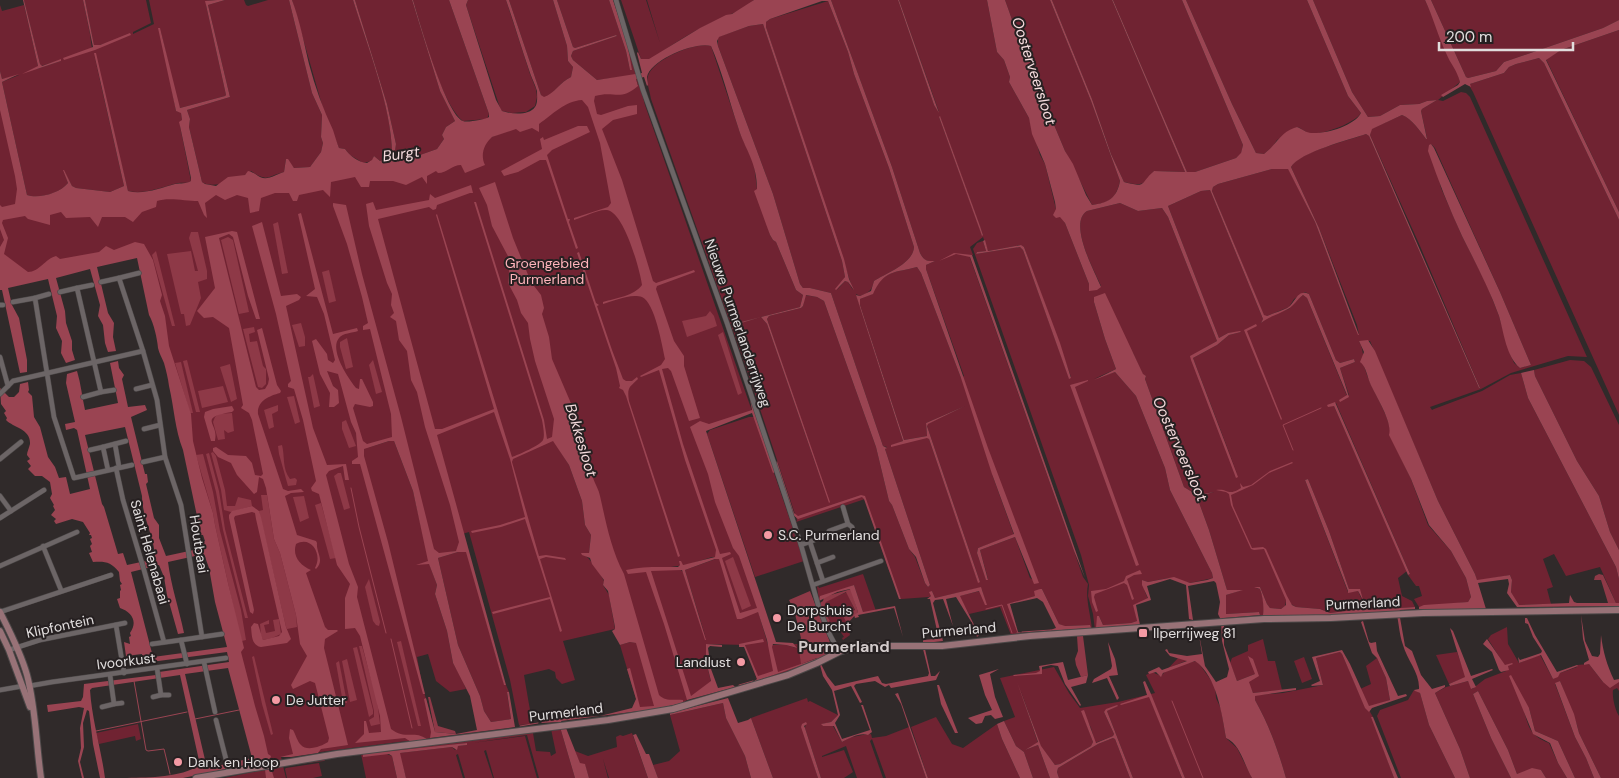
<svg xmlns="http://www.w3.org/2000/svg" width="1619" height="778" font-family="'DM Sans',sans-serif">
  <rect width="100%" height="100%" fill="#302a2a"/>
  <g fill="#702332" fill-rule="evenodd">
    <path d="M24,0H83L90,34L92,49L131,35L100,45H94L85,0H146L151,23L133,32V34L154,24L149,0H217L206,1V5L226,95L225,96L180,108L178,105L160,28L176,111L181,112L182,120L180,126L191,181C186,184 184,182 179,183C163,186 146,195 128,191L94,54L124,186L110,192L76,188L72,186L64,171L68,183C60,193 40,199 27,195L2,82L19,75L2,79L0,71V5L2,11L24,5L38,66L37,69L61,61L60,60L41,66L40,64Z"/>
    <path d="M225,0H244L246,5L248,6L268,0H289L312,93L322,115L321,137L323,143L321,152L310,167L294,168L286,159L284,172C267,176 268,183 251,171C249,172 247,174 245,175C235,181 211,189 202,182L189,127L190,119L187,110L230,97L208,5Z"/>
    <path d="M292,0H353C367,45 393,110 392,156L380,161L374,156L372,161L363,163L350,155L345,149L339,148L324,112Z"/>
    <path d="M355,0H412L440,91L455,121L446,127L442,135L444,139L437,149L420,155L394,159L396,144L387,104Z"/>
    <path d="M413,0H449L489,114L487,119L463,121C441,103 422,29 413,0Z"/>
    <path d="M468,0H506L530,74L536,89L537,97L535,106L526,112L512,113L502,111L500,108L466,5Z"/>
    <path d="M509,0H553L567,46L568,61L573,67L571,77C560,82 554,94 544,98L541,95Z"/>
    <path d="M557,0H609L626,51L630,70L627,42L629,47L636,75L597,80L573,60L571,56L573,51L617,36L616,35L575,48L573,47Z"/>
    <path d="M621,0H646L660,43L647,0H754C739,13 720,18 703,27C684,36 667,49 649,60L641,59L640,56Z"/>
    <path d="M831,0H898L934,105L939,112L899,0H987L997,52L1004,60L1010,77L1009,82L1029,118L1040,155L1045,164L1056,209L1065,223L1089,284V290L1101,286C1094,270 1068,223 1087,211L1120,203L1138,211L1162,208L1168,217L1217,341L1191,356L1238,476L1193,358L1217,345L1229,335L1241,332L1228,333L1219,338L1168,206L1201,191L1210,190L1263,319L1261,323L1271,315L1289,309L1296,300L1303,295L1307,298L1347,396L1339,400L1349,395L1340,368L1355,362L1354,359L1340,363L1336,360L1309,294L1305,292L1294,299L1289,307L1267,316H1264L1212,191L1213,187L1218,184L1272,169L1288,168L1315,222L1353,323L1359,335L1357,325L1319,228L1291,167C1300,151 1348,141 1366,134L1369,136L1479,388H1480L1420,246L1370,135L1371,129L1402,115C1412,119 1420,131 1426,139L1427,138L1421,111L1422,109L1437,100L1427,101L1419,104L1400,105L1380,116L1368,117L1352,92L1313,0H1425L1435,22L1442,43L1453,65L1456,68L1460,82L1438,100L1443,101L1461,92L1466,93L1470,97L1587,357L1568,356L1511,373L1481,389L1430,407L1432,410L1434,409L1482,391L1510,375L1521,373L1528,398L1616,567L1619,579V603H1616L1600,567L1566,576L1554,554L1543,559L1553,587L1547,589L1551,604L1518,605L1511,592L1512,580L1510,575L1477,581L1475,574L1438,501L1370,341H1359C1365,352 1362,362 1366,372C1370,387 1393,421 1390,435L1411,479L1428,525L1451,551L1466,578L1471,597L1468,602L1419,607L1414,599L1422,596L1419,586H1416L1408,575L1410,574L1336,403L1332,405L1334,406L1407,571L1398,578L1402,596L1412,601L1415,607L1369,610L1366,608L1364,603L1362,609L1330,613L1320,609L1296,607L1286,601L1285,606L1281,609L1270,608L1267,604L1260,587L1256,588L1260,589C1263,597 1265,607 1263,615H1260L1259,612L1226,614V595L1242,590H1227L1209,530L1197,497L1214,492L1197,495L1184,487L1145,379L1146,376L1143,375L1133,353L1094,302L1105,339L1116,369L1094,379L1115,372L1136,396L1165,468L1170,490L1212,573L1213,578L1190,583L1168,578L1148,582L1142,580L1145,592L1148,599L1134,605L1137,621L1131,623L1103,625L1099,616H1097V628L1126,626L1095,630L1093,614L1088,596L1089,585L1081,555L973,249L977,243L983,241L986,251L977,252L976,254L1020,247L1023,250L1069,378L1071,377L1024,247L1020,245L988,251L983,237L970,247L973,255H969L1074,551L1083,577L1088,584C1085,599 1091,615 1092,630H1068L1090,628V625L1064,626L1059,624L1042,589L1035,596L1008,604L1017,632L1016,633H1024L1011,635L1000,607L969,614L959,596L980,591L986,604L982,590L979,588L935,598L932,591L931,596L929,597L901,599L888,568L865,499L796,522L797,520L750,379L651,99C650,92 646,82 648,76C652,60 696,41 711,46L740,133L754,164L757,189L770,235L773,240L776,242L796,290L803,295L800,307L738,323L737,324L761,317L767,324L829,503L767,319L769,316L801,308L803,306L805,295L817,297L824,301L876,447L889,501L892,505L909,549L915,557L925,583L928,587L930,585L885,449L887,447L883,446L831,293L810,288H803L800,284L773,194L718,46V37L749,26L763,24L842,261L845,277L837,290L845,281L848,282L853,290L766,27V22L770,19L828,1L848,52L854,74L889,168L914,247C913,264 886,273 874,281C872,290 869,293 860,296L856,294L903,441L891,446L928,437L929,439L978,582H980L927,426V424L965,406L926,423L927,436L904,440L860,305V299L872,294C884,270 894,273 917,267L921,273L961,378L964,376L926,269V265L935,261C927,261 925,262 920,253L892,167ZM939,117H940L983,235H982ZM1431,144L1435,148L1500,292L1531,365L1520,368L1514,363L1511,356L1499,316L1486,283L1462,236L1441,188ZM992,474L1015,521L1038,583L1030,578L1015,537L980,550L988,579H986L977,553L978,548L1014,535ZM1308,479L1329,531L1349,589H1359L1362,600L1358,591L1348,592L1305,480Z"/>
    <path d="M1005,0H1050L1091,101L1120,181C1116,199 1109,203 1092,205L1065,151L1042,96C1042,76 1032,66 1024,48C1016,33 1011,16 1005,0Z"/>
    <path d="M1052,0H1112L1185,172L1154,171C1142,186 1143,186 1124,182L1111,154L1092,99Z"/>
    <path d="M1113,0H1182L1243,145L1241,154L1236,158L1195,172H1187Z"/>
    <path d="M1186,0H1307L1348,96L1361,113C1354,124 1320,136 1308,133C1304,131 1301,128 1297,127L1277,140L1273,146L1264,154L1256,153L1232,104Z"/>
    <path d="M1431,0H1619V20L1603,28L1504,62L1496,71L1468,78L1466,77Z"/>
    <path d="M1619,30V212L1546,59L1561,50Z"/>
    <path d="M1539,58L1544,63L1619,220V415L1473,92L1470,87V84L1504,73L1509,67L1516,64Z"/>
    <path d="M638,78L645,105L752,411L702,431L761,609L758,611L768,645H786L796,648L793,644H798L802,666L758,682L745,645L706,644V661L711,682L683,703V700L640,712L620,645L630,642L639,643L564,435L559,449L569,465L582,501L585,525L591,535L589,553H582C590,558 599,571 604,581L603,585L609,595L615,629L563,641L575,680L562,684L556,678L555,672L549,669L524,675C527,692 529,707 533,724L519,725L510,680L469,532L462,534L504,684L506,685L509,692L507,693L511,719L491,722L484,711L480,696L458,645L438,558L458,552L456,551L432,556L399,437L364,449L389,441H394L413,491L430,566L437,585L435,594L447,631L453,663L462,679L466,689L450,692L436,681L428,654L417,657L422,684L435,732L430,738L427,739L423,737L408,740L411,742L406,741L281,757L283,764L328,758L324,761L283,766L286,778H269L266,771V778H224L266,769L142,252L0,280V91L26,206L419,168L534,119L582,88L638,85L636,79ZM712,557H721L685,570L706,639L683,572L681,570H674L671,567L690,564Z"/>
    <path d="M1570,360L1584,361L1591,367L1619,425V550L1610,532L1599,496L1577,461L1535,376L1534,370Z"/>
    <path d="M749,417H755L804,561L755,577L707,434L710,430Z"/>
    <path d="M863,574L876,611L863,612L854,585L819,600L817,587L818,586L819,588Z"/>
    <path d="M847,592L855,611L843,616L847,624L850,635L843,640L842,638L844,637L838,628L835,630L832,625L829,626L827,623L830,621L823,609L826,601Z"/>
    <path d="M1507,627L1508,644L1519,663L1540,655L1553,679L1560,673L1577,667V665L1589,664L1603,682H1619V691L1617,688L1613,690C1612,697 1615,710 1619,716V778H1601L1579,733L1577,725L1560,681L1555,684L1575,737L1586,758L1594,778H1575L1558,741L1535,731L1529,708L1524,711C1529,729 1531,736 1549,743L1558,763L1567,778H1546L1541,770L1517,774L1508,750L1478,691L1473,694L1491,738L1511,778H1470L1460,749L1435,693L1446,687L1468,681L1472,689L1485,679L1506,671L1507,666L1512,663L1505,666L1488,639L1491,635Z"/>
    <path d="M1263,639L1268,661H1275L1282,690L1253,693L1248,682L1255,674L1237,681L1230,663L1232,658L1248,651V645Z"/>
    <path d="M1340,652L1342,654L1359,693L1373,717H1372L1394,778H1286C1278,750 1269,725 1255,700V695L1283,693L1323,685L1316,658Z"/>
    <path d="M1457,652L1466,677L1449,684L1436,655Z"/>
    <path d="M1304,657L1312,679L1302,683L1294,661Z"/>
    <path d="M1178,658L1188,660L1171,667L1196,661L1200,665L1215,686L1216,698L1221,709L1226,738L1237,748L1252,778H1185L1151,696L1150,698L1182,778H1133L1107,711L1117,706V705L1104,712L1114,734L1113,736L1095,743L1091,728L1082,711L1093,742L1091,746L1060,764L1055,765L1041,747L1020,689L1038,743L1025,750L1038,745L1050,778H1033L1024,752L1016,746L1004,721L1015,717L1000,678L1054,667L1069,693L1080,708L1118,702L1155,693L1146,675L1152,672L1161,676Z"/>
    <path d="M1377,658L1386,678L1390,700L1369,707L1360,689L1371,684L1366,666Z"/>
    <path d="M1414,690L1420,693L1429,725L1455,778H1401L1377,716L1380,710L1408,700Z"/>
    <path d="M807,698L808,702L810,701L838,715L831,722L822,724L823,726H833L842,742C851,736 861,735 871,734L872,738L886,736L909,727L926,778H886L872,739L870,741L883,778H857L846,746L822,756V757L844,750L853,772L844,778H821L805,728L806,722L802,727L818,778H773L751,718Z"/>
    <path d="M723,703L726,718L745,756L751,778H658L653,765L669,761L680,751L670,715Z"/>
    <path d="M936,717L952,744L963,748L997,724L1002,739L1020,778H928L911,727Z"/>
    <path d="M138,724L141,739L136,741L135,736L99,744L96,733Z"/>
    <path d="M560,727L575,778H539L527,735L472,743L525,736L537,778H494L486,750L484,751L493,778H465L458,754L456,755L463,778H406L399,753L452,747L455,750L458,746L467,745V743L384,753L392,756L397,778H366L361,754L363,752L522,733H533L536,751L550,752L551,756L556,753L551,729Z"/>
    <path d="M632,733L648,778H609L603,759L608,778H589L585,765L580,764L575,751L588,756L617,747L616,737L620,735L623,736Z"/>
    <path d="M1113,738L1115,739L1130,778H1059L1057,772L1058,768L1098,744Z"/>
    <path d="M319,763L322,776L313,778H287L285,769L286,768Z"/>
  </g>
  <g fill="#8e3947">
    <path d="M278,222L288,273L282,274L273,224Z"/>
    <path d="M191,232H198L207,271V279L198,282L201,298L190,325L186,326L184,314H181L167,254L191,251L195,271H198L189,238Z"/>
    <path d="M228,237L233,240L249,312L239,314L221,240Z"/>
    <path d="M156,251L175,326H172L152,255Z"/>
    <path d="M329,270L336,301L329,303L322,272Z"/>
    <path d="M710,311L714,316L717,326L687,337L682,321L706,316Z"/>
    <path d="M301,323L305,337V346L299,347L292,325Z"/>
    <path d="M254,327L255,332L249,334L250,342L257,341L263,366L266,369V384L262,388L258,387L243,329Z"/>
    <path d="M723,332L742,393L738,395L718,335Z"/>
    <path d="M347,338L353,367L346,369L340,347V342Z"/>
    <path d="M187,360L200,412H196L183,361Z"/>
    <path d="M373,360L382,392L376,394L369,365Z"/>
    <path d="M181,362L193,413H190L175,363Z"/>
    <path d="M230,364L237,399L231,402L220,367Z"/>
    <path d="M313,374L320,406L314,408L308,377H310Z"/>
    <path d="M223,386L228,402L202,408L198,391Z"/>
    <path d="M294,396L300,422L295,424L287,397Z"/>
    <path d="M278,405V411L272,414L274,427L269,429L264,410Z"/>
    <path d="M232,413L234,431L228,433L224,430L225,439L218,440L213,422L215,417L218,414Z"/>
    <path d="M346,420L356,446L349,448L342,429V422Z"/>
    <path d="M282,445C285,456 282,469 290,479L295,478L297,480L296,485L288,486L279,454L278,446Z"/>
    <path d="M213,452L216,456L225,490L227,506H235L238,497L251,500L252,506L231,512L224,510L221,490L211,453Z"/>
    <path d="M209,453L219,491L225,529L248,618H245L223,530L216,492L206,454Z"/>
    <path d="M203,454L213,492L220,531L241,610L246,640L242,641L239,632L215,525L213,513L196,455Z"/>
    <path d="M338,473H341L350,508L344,510L334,476Z"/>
    <path d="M261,495H267L274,539L280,553L296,615L297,627L287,629L286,627L259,511L263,510Z"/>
    <path d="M304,496L309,518L300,522L293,497Z"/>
    <path d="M321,503L336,558L330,559L315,505Z"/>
    <path d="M733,557L751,606L742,610L725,561Z"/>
    <path d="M1599,574L1603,575L1616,603H1608L1601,580H1594L1595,576Z"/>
    <path d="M369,579L380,622L379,626L376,625L373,621L365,587Z"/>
    <path d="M851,589L858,612L847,624L843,616L855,610L846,592L826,602L823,609L830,621L827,623L820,603L823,601L824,597Z"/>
    <path d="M810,591L833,650L832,652L819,659L817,658L801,664L798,644L801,638L794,610L789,600Z"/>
    <path d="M279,619L281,634L272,638L263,640L261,635L260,624L269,620V624L264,625L266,633L275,631L273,620Z"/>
    <path d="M1077,636H1083L1088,675L1081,677L1076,665L1075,659L1078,651Z"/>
    <path d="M401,641L421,726H418L397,642Z"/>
    <path d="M359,646H362L377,700L380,724L371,726L369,720L374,717V711Z"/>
    <path d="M357,647L373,710V714L369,717L353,648Z"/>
    <path d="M254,656L273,734L271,735L262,704L252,657Z"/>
    <path d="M347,659L357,700L350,702L342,661Z"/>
    <path d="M339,661L347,703H343L336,663Z"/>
    <path d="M428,697H430L438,726L455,731L456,734L435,732Z"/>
  </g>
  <g fill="#9a4452" fill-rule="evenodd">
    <path d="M23,0H24L40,64L42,66L61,59V61L22,74L38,66Z"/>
    <path d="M83,0H85L94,45H100L130,33L131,35L95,50L64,60L63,58L93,47Z"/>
    <path d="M217,0H225L208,5L230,97L187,110L190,119L189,127L202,182L205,184L216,186L228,177L245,175L248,171C253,172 255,174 260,177C268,181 276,174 284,172L286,159H288L294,168L310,167L321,152L323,143L321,137L322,115L312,93L289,0H292C300,21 304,43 309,64C315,87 323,109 333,130C335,136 337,143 339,148L345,149C350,156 358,162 367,163L372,160L374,156L380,161L392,156C393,111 367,45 353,0H355L387,104L396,144L394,159L420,155L437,149L444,139L442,135L446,127L455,121L440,91L412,0H413C419,20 446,115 463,121C467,123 486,119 489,117V114L449,0H468L466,5L496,100L502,111C511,114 529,116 535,107C538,103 537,96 537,91C535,84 531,77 529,70C521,47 514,23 506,0H509L541,95L544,97C554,94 560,82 571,77L573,67L568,61L567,46L553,0H557L573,47L575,48L616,35L617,36L573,51L571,56L573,60L597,80L642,73L637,53L638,52L641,59H649L700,28L726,15L732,14L754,0H831L892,167L920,253C924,261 927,261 935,261L926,265V269L988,448L1039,583L1034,584L1015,537L980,550L988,580H986L977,553L978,548L1014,534L992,474L961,378L921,273L917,267C894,273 884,270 873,294L860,299V305L904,440L927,436L926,423L965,406L928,424L927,426L980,582L978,583L929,439L927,438L891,447V445L903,441L856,295L860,296L871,291L874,281C886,273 913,264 914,247L889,168L854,74L848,52L828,1H822L770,19L766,22V27L844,259L849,279L854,290L848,282L845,281L836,290L835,289L845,277L842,261L763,24L749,26L719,37L717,41L718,46L773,194L800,284L803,288H810L831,293L883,446L887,448L885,449L930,585L928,587L925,583L916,557L909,549L892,505L889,501L876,447L824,301L817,297L806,295L803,306L801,308L769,316L767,319L830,502L829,503L767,324L761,317L738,324L737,323L800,307L803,295L796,290L776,242L773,240L770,235L754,191L757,189C757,162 745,150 738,127C729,100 722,71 711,46C696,41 650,60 647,77C647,80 648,82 648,85L647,86L644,77L636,79L638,86C619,102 615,90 595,96L594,101L597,114L601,115L628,106L637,105V114L613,120L602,129L622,180L653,281L656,283L694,270L695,272L657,286L656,289L674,341L684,356V366L700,418L689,421L671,371L668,368L662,369L683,444L720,554L730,552L731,554L722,558L740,613L757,608L739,556L733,548L715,502L708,474L690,427L700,421L709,424L752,410L750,399L775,472L773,473L752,413L706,431L776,642L793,643L797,648L786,645L773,644L772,647L778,672L818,658L827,676L835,686L878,676L882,683L886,684L928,676L929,673L923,649V640L935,639L938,635L930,599H927L931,596L929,592L932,591L935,598L981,587L987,605H985L979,591L960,596L979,635L977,637L972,623L956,597L946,599L953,626L943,599L935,600L933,603L943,641L925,643V649L931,676H935L940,671L936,680L891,688L889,685L885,687L875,681L856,684L854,686L862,702L860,703L851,686L834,691L840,715L835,723L842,739L870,730L861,705H863L872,732L868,735C861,732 849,738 842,742L834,726H823L821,724L831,722L838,715L832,690L823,676L820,665L817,660L753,682L757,679L744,647H739V644L763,639L764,642L745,645L758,676L773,671L767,640L758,612L741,619H737L719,559H715L685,570L706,640H705L682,570L651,571L691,696L711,681L706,661V644L722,645V647L710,646L708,648L711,669L718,688L733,685L735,687L687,700L664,624L646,572L628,574L626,570C643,566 661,567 678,567L680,565L679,561H681L683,565L715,557L716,550L685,460L659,370L641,377L640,376L661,365L665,359C662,345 655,303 642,297C631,293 613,301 603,304V302C616,298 634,296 642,285C640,270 624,212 607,210C598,209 584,217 574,220V218L608,207L611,203L600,143L588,107L582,100C565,101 553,114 539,124V132L532,128L520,132L516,129L492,137C484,144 480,155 485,165L465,173L461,165C452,165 447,173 438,173L436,171L427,176V184L422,177L406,185L393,181H370L369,187H361L355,177L331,182L330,197L323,190L299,195L297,201H293L289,193H275L261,198L259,211L250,213L248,198L237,195L225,200L216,195L205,203L207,218L204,215L198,201C186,201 168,197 157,201L156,207L142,212L133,222L125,217H102L98,227L90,217L66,218L61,212L50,215V225L28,219L25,216L3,220L2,223L8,238L4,254L28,272C39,272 45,259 56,256L60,259L99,252L106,246L114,250L135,242L144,244L153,260L162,295L160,301L165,316L169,346L191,414L193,441L202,478L213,513L215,525L228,583L244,648L241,652L255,706L264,736L268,754L271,756L269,762L274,778H266L264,761L183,778H127C151,777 179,778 200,765L180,675L92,688L90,690C92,720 101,748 105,778H100L93,744L89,711L87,710L83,723L84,747L80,762L84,778H82L78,761L81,748L80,728L84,708L79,707L48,712L47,705L81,701L83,697L84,684L156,675L159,672L229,662L227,652L143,663L142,654L126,656L124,642L130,644L129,637L131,636L130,633C138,622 132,612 120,608L117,599L120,598V591L121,590L120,585L122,584L120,581L119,572C111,562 105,561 93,562L89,553L92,552L90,546L92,544L90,539L92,538L91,535H89L90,533L83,522L72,519L56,524L54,521L56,519L51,515L55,510L53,506L54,505L50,498L52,494L50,482L42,476H35L28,469L31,466L27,461L30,459L27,455C27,452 29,448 30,444C31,429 14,428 6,420L7,418L4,413L6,411L1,404L0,388L9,397H14L19,392L20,384L28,382L29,390L28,392L32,396L34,417L40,427L48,457L55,467L59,478L66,477L70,494L90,489L77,430L74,428L66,430L65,424L75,422L66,383L67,374L77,371C81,384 82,397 85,410L118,403L110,363L118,361L119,368L124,375L122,379L128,407L145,405L147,410L131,417L145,474H147L148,482L146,484L154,518L159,525V538L166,556L203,548L202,542L205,541L203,535H201L183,450C175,430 174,407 169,386C168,378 166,370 164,363C162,358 159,353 158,348C157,338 154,324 149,315L137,258L97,267L108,313L114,323L113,337L116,351L108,352L105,343L103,325L98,316L100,305L90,269L56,278L65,311L66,323L72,341V350L75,360L66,363L61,353L62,341L56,328L57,316L48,279L8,288L12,305L19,318L27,360V372L20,373L2,290H0V247L4,240L0,229V205L2,207L15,204L17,189L15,176L0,110V71L2,79L19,74L2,82L27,195C39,199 60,193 68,183L63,170H64L72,186L76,188L110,192L124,186L94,53H96L128,191C143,195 161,188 175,184C181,183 186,184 191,181V178L180,126L179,122L182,120L181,113L176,111L158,28H160L180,108L225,96L226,95L206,5L205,1ZM125,427L142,496C142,518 155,537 155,559L127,565L123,553L118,554L104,507L102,504L85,435ZM204,554L209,568L215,602L227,647L153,657L131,572L159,565L164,577L167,595L178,634L184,633C179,609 171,586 168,562ZM228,668L252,758L217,766L206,764L185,674Z"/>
    <path d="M609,0H613L627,42L632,70H630L626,51Z"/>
    <path d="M898,0H899L939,113L934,105Z"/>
    <path d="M987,0H1005C1011,16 1016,33 1024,48C1032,66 1042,76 1042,96L1065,151L1073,164L1086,195L1092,205C1108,203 1117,198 1120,181L1091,101L1050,0H1052L1092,99L1111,154L1124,182C1148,188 1139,184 1154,171L1185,172L1112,0H1113L1187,172H1195L1236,158L1241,153L1243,145L1182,0H1186L1232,104L1256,153L1264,154C1276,145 1280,133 1294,128L1297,127C1302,129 1307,133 1311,133C1326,134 1354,126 1361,113L1348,96L1307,0H1313L1352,92L1368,117L1380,116L1400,105L1419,104L1427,101L1437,100L1422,109L1421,111L1427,139H1426C1420,131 1412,119 1402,115L1372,129L1370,135L1480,388H1479L1369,136L1366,134C1349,140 1300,152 1291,167L1319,228L1359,335H1358L1353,323L1315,222L1288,169H1272L1218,184L1213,187L1212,191L1264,315L1267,316C1274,313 1281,311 1287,308C1295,304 1297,288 1309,294L1336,360L1340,363L1354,359L1355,362L1340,368L1349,397L1340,402L1339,400L1347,395L1307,298L1303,295C1297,299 1294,306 1288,309C1277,315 1270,316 1261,323L1263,319L1210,190L1201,191L1168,206L1219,338L1228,333L1240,331L1241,332L1229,335L1217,345L1193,358L1238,477L1236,478L1191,360L1190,356L1217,341L1168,217L1162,208L1138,211L1120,203L1087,211C1068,223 1094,270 1101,287L1097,290L1089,291V284L1065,223L1060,217L1056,218L1053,215L1056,209L1055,202L1045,164L1032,134L1029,118L1009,82L1010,77L1004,60L997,52Z"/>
    <path d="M1425,0H1431L1466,77L1468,78L1496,71L1504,62L1603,28L1619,20V30L1561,50L1546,60L1619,212V220L1544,63L1539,58L1516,64L1509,67L1504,73L1470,84L1471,87L1465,84L1443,97L1441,95L1458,85L1460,82C1456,68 1451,65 1446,53C1438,36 1433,17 1425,0Z"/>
    <path d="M940,116L980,226L983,235L982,236L939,117Z"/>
    <path d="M578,126H587L590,132L552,150L547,155L568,219H570L569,222L578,248L576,249L546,160H540L518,172L504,176L501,171L542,149L540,139L543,137L544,140Z"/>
    <path d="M1431,144L1434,148L1500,292L1531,365L1520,368C1506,356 1504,333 1499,316C1489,288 1475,262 1462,236C1449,208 1438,180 1428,151L1429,145Z"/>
    <path d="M495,182L513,238L531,282L541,295L544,308L542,314L549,337L552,359L573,408C570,424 584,444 589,459C591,465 591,472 593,478C595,484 599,490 600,496C606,522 611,550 624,574L659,695C666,702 674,699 683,700V703L655,709L561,721L562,723L558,722L541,723L544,719L565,713L567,709L571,718L600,716L632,708L636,699L627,669L630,668L640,707L654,706L636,643L630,642L620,645L612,631L615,629V627L608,591L603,585L604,580L592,564L590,558L582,555L581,553H589L591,535L585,525L582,501L569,465L553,441L513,459L512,462L539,556L546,555L565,558L566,560L546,557L540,559L562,631L560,632L550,599L493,614L492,612L550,597L525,519L501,527L472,533L471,531L500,525L525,517L510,459L494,412L437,435L506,685H504L466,552H458L438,558L458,645L480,696L484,711L491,722L511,719L507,692H509L515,727L430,738L431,732L424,699L426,698L435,732L456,734L477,730L470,696L453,663L447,631L435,594L437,585L429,564L416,565L428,561L413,491L394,441H389L364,449V456L388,542L425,694H423L360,464H352V461L358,457L356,433L351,422L338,374L327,371L333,386L338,390L339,403L334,407H329L330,393L320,374L312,341L316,339L327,354L328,360L333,363L335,360L324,314L317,297L306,296L315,289L298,214L301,213L333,334L357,328L358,331C352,333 343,333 339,338C329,350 348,378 356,388L359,389L360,379H362L373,402V406L370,407L355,404L353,408L363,441L367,444L392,437L391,414L370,329L363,330V326L368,323L362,297L347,244L333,206V203L346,205L362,274L401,417L434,549L439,553L456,551L459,542L450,505L425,427L417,392L411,380L407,351L399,340L396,321L390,317L394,313L391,305L392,294L387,283L369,226L366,204L373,202L376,210L429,200L430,194L435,198L471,185L473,193H470L437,205L436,209L433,210L429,207L378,219L435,429H442L494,409L436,215L437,214L512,457C518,455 541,445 543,440C545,435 543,426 542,420L474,202H476L544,420L547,439L552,437L554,419L535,361L530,339L528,323L521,313L517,300L508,283L510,260L492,226L487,205L479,188Z"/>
    <path d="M262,222L281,296L297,294L301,297L299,300L286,306L313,428L327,465L346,464L349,480H345L343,466L329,471L326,475L349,564L358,587L357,597L391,729C405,740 414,730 427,739L411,742L405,738L355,743L364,734V721H366L369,733L381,732L380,716L360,636L355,628L345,629V598L350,584L337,565L319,494L312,491L311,488L316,481L303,420L294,389L288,387V384L291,381L276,314L252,226Z"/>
    <path d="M232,231L237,232L260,319H256L248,296L233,237L229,234L219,238L256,387L259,390L265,389L268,384L269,379L257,330L262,328L277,385L281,391L280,393C269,396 257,401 258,414L283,489L288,491L301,489L304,492L291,493L285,496L297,535L316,541L317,543C316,553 325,560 316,569L315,568C323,554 311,535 296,544C292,556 300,565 311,570L306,573L325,627L328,630H337L338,631L325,639L324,648L348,745L321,749L318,753L291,757H280L293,754L289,738L290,729L293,730C296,735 297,741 301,745C307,752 322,746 328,742L329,738L315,683L310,681L293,689L291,685L307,656L300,644L296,615L280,553L274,539L266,488L263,479L259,477L257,492L254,494L237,475L231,463L218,457L213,451V448L216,447L228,455L246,456L252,463L255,475L261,476L263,474L252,420L249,413L241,408L243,405L229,328L213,317L204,318L197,311L215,288L205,237Z"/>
    <path d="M985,240L988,251L1021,245L1024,247L1060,343L1071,378L1069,379L1023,250L1020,247L976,254L977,252L986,251L983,241Z"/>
    <path d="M579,252L596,303L599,305L597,306L612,350L623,379L626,381H632L637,377L638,379C629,388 627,387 629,401L680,556L678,557L626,396L623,390L619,388L620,386L616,368L577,253Z"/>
    <path d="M954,253L972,255L1085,578L1074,551L970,257L956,254L939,261Z"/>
    <path d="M1105,293L1143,374L1146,376L1145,379L1184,487L1197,495L1214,492L1197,497L1209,530L1227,590H1243L1226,595V614L1259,612L1260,615L1224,618V645L1237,681L1255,674L1248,656L1253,659L1259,676L1249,682L1253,693L1296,688V690L1255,696V700C1269,725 1278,750 1286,778H1252C1244,765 1241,745 1226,738C1222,715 1217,676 1195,661L1163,673L1161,677L1156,672L1149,674L1148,672L1159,667L1162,670L1187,661L1170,656L1165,650L1167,649L1169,653L1187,656L1202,654L1198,629L1205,666L1216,682L1227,677L1229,669L1222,641L1221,620L1218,614L1220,602L1216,583L1214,581L1188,586L1193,620L1189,619L1186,585L1170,579L1147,586L1151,600L1136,605L1140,625L1096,628L1097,616H1099L1103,625L1131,623L1137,621L1133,605L1148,598L1142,585V580L1148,582L1174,577L1190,583L1207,580L1213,578L1212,573L1170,490L1165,468L1136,396L1115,372L1094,380L1116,369L1105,339L1094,302V297Z"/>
    <path d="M1256,324L1257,326L1247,331L1282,419L1281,420L1244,330Z"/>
    <path d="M1368,340L1375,351L1438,501L1475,574L1477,580L1510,575L1512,580L1511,592L1519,605L1569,603L1570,595L1574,602L1577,603H1619V606L1517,607L1507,593L1509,584L1508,579L1478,583L1486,609H1419V607L1424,605L1468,602L1471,597L1466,578L1451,551L1429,525L1411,479L1389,435C1393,422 1375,395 1370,383C1367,376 1366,366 1360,362L1364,352L1359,341Z"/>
    <path d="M1534,370L1535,376L1577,461L1599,496L1610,532L1619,550V579L1616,567L1528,398L1521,373Z"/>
    <path d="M1088,380V381L1075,387L1139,565L1136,566L1070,385Z"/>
    <path d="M1335,402L1410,574L1408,575L1334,406L1328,407L1327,405Z"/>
    <path d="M232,406L234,410L232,412C196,418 220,423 215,441H211L204,417L205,412L213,409Z"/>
    <path d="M777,461L794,513L798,516L861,495L865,496L901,599H899L864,499L862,497L798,519L793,515L776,463Z"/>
    <path d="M1292,462L1293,463L1269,473L1253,485L1231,495L1233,506L1252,548L1263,547L1266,549L1287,596L1292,605L1296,607L1320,609L1330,613L1361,609L1363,602L1366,608L1369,610L1415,607V609L1400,610L1399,612L1405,646L1412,651L1421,675L1432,689L1445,685V687L1435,693L1460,749L1470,778H1455L1429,725L1420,693L1415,691L1414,690L1419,689C1420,673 1407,660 1403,645C1399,634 1399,622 1396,611L1329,615H1263C1264,607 1263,597 1260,589L1254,587H1260L1267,604L1270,608L1281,609L1286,605V600L1264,549L1254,550L1251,549L1231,505L1229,494L1226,492L1216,490C1229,488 1227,497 1241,488L1240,483L1243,487L1251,485L1270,471Z"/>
    <path d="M1308,479L1329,531L1349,589H1360L1363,600L1358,591L1348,593V591L1305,480Z"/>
    <path d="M252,506L259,511L261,517L286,627L291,639L287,643L261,647C251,645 252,635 251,627L254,623L258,624L263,640L279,636L282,632L256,519L255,513L252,512L235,516L234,518L254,610L253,614L250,612L229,518V515L232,511Z"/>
    <path d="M1140,570L1142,574L1134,575L1127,579L1134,599L1132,600L1127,585L1124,583L1095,594L1094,597L1098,611L1096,612L1092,602L1091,591L1106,589L1124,581L1126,576Z"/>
    <path d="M854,585L863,612L895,606L903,637L894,608L858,615L859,617L855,618L854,615L858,612L850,589L837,592L819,601L820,596Z"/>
    <path d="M1040,589H1042L1059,624L1065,626L1090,625L1091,628L1047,631L1056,628L1043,602L1037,598L1010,604L1018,632H1024L1016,633L1017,632L1007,604L1035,596L1034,591Z"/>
    <path d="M1581,615L1585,641L1592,656L1598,657L1600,654L1601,635C1603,652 1607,665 1614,680L1619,679V682L1610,688L1603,682L1589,664L1584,665V663L1589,660L1583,639Z"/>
    <path d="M1525,618H1527L1535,635L1557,672L1577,665L1578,666L1560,673L1558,677L1553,679L1541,655L1519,663L1518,657L1520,660L1541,653L1542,651L1533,637L1528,624L1525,623Z"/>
    <path d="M1363,621L1369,642L1371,643L1376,642L1377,651L1398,696L1406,694L1407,696L1372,708L1369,712L1365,708L1342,654L1340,652L1316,658L1323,685L1312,686L1311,685L1320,681L1312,657L1342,650L1350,664L1369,706L1390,700L1386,678L1377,658L1372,653L1361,622Z"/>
    <path d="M1450,628L1453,631L1471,676L1492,669L1493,670L1472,679L1476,687L1471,689L1468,681L1450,686L1449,684L1465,677Z"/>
    <path d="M1487,639L1505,665L1512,663L1513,664L1508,666L1509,670L1501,672L1499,670L1492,652L1483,644Z"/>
    <path d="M1108,642L1115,659L1118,675L1109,676L1119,698L1117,700L1107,678L1092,683L1094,679L1111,669L1112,666Z"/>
    <path d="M1063,662L1068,680L1088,675L1086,683L1071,687L1081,705L1080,706L1065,684L1058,666L1051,665L1042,667V674L1014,676L1013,675L1036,673L1040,671L1039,666Z"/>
    <path d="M999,669L990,674L995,697L1003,717L995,719L991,715L985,716L982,723L976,724L968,718L992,710L985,695L979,675Z"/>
    <path d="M1511,675L1529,708L1535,731L1558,741L1575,778H1567L1558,763L1550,743L1533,734L1509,676Z"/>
    <path d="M1145,681L1151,694L1185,778H1182L1149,697L1121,705L1120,704L1147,695L1143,682Z"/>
    <path d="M1560,681L1574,714L1579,733L1601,778H1594L1586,758L1575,737L1555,683Z"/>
    <path d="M1017,682L1041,746L1055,765L1060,764L1091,746L1093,742L1081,711L1084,710L1096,743L1113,736L1114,734L1104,712L1106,709L1117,705L1118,706L1107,711L1133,778H1130L1115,739L1113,738L1098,744L1058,768L1057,772L1059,778H1050L1038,745L1025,750L1038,742Z"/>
    <path d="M937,685H939L958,733H955L941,704Z"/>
    <path d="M1478,691L1508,750L1517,774L1532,768L1541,770L1546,778H1511L1491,738L1473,694Z"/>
    <path d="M898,693L928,778H926L901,704L895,694Z"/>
    <path d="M728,698L738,723L748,720L751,718L773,778H751L745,756L726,718L723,703L670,715V713Z"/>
    <path d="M1371,717H1373L1398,778H1394Z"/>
    <path d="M1004,721L1016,746L1024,752L1033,778H1020L1002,739L997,724Z"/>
    <path d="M806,722L807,724L804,726L805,728L821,778H818L801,727L802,724Z"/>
    <path d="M560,727L566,728L580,763L585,764L589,778H575Z"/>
    <path d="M636,734L646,754H649L658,778H648L633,735Z"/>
    <path d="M467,743V745L458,746L457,750L452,747L400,753L406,778H397L392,756L389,754L363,757V754Z"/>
  </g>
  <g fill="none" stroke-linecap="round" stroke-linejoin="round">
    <g stroke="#9a4452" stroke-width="1">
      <path d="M1293,450L1283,425L1321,408"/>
      <path d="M351,488L359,527L386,633"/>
      <path d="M986,609L1002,605L1012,633"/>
      <path d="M1022,632L1051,630"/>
      <path d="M391,639L412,728"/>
      <path d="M134,681L146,750L148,751L164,749L170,774"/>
      <path d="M739,685L753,681"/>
      <path d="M1172,701L1203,778"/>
      <path d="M195,719L239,710"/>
      <path d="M520,726L538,723"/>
      <path d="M96,731L187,712"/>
    </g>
    <defs>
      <g id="street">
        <path d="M616,0L643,90L727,323L786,499L801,545L819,608L830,635L839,652"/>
        <path d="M119,278L139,273"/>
        <path d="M101,282L119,278L143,351L157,400L165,457L181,505L202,637"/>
        <path d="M77,288L92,285"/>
        <path d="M60,292L77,288L101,392L83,397"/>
        <path d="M35,298L49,294"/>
        <path d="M13,302L35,298L54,417L74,478L132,465"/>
        <path d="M0,305H3"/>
        <path d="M0,357L8,386"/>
        <path d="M136,389L152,385"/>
        <path d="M101,392L114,390"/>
        <path d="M0,394L13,381L143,351"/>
        <path d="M144,429L160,425"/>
        <path d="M115,444L119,467"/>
        <path d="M90,450L103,447"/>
        <path d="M0,459L21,442"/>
        <path d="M143,462L165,457"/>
        <path d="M116,468L123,500L144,570L164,642"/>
        <path d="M108,470L103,447L126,441"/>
        <path d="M0,496L11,511"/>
        <path d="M843,507L848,524"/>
        <path d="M0,518L44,490"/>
        <path d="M810,542L817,563L833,557"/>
        <path d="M801,545L828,535L829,531L848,524L852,527L855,536"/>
        <path d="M43,546L61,590"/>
        <path d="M817,563L823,581"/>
        <path d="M0,566L77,532"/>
        <path d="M813,585L881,561"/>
        <path d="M0,612L111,575"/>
        <path d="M116,625L124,673"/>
        <path d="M152,644L181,640"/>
        <path d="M9,650L40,640L125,623"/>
        <path d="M204,662L215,712"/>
        <path d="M187,664L181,640L222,634"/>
        <path d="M157,668L161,695H169"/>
        <path d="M29,686L52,682L226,658"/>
        <path d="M0,690L23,686"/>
        <path d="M153,697L161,695"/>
        <path d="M114,704L122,703"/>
        <path d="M102,707L114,704L110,675"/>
        <path d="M216,720L229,771"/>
      </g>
      <g id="secondary">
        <path d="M0,612C10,632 21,653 27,675C36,709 36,744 41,778"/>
        <path d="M0,631L9,650L30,707"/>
        <path d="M196,778L337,754L608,720L673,709L788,675L817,663L839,652L858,646H942L1030,636L1264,619L1331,618L1423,613L1619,610"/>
      </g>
    </defs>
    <use href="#street" stroke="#4c4848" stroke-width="5.5"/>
    <use href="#secondary" stroke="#4c4848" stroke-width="8"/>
    <use href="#street" stroke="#6c6566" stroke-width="4.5"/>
    <use href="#secondary" stroke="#987277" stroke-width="6"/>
  </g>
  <g fill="#f49aa4" stroke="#262021" stroke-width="2">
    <circle cx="768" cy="535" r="5"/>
    <circle cx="777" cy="618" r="5"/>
    <rect x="1138" y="628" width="10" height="10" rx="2.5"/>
    <circle cx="741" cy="662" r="5"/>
    <circle cx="276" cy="700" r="5"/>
    <circle cx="178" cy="762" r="5"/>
  </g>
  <g text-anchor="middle" stroke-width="4" stroke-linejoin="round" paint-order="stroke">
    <g font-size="14" fill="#ffb4bb" stroke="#262021">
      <text x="547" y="268">Groengebied<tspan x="547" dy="16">Purmerland</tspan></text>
    </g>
    <g font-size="14" fill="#e1dddd" stroke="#262021">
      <text transform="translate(738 323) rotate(71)" y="5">Nieuwe Purmerlanderrijweg</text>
      <text transform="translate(199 544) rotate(81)" y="5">Houtbaai</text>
      <text transform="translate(150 552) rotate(74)" y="5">Saint Helenabaai</text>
      <text transform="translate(1363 603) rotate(-3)" y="5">Purmerland</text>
      <text transform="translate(60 626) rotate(-12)" y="5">Klipfontein</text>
      <text transform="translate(959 630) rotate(-5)" y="5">Purmerland</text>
      <text transform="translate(126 661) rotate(-7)" y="5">Ivoorkust</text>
      <text transform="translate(566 712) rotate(-7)" y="5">Purmerland</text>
    </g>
    <g font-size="14" fill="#e1dddd" stroke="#262021" text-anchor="start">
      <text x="778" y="540">S.C. Purmerland</text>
      <text x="787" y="615">Dorpshuis<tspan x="787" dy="16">De Burcht</tspan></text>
      <text x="1153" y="638">Ilperrijweg 81</text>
      <text x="731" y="667" text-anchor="end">Landlust</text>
      <text x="286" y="705">De Jutter</text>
      <text x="188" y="767">Dank en Hoop</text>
    </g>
    <g font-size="15" font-style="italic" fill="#f5dbdd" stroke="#262021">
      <text transform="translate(1034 71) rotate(72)" y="5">Oosterveersloot</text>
      <text transform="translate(401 154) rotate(-8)" y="5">Burgt</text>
      <text transform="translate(581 440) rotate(73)" y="5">Bokkesloot</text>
      <text transform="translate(1180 449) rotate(66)" y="5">Oosterveersloot</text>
    </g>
    <g font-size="16" font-weight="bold" fill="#d3cbcb" stroke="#262021">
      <text x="844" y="652">Purmerland</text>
    </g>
  </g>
  <path d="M1439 42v8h134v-8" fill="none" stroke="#e1dddd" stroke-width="2.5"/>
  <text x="1446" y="42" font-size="15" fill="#e1dddd" stroke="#262021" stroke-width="4" paint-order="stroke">200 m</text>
</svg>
